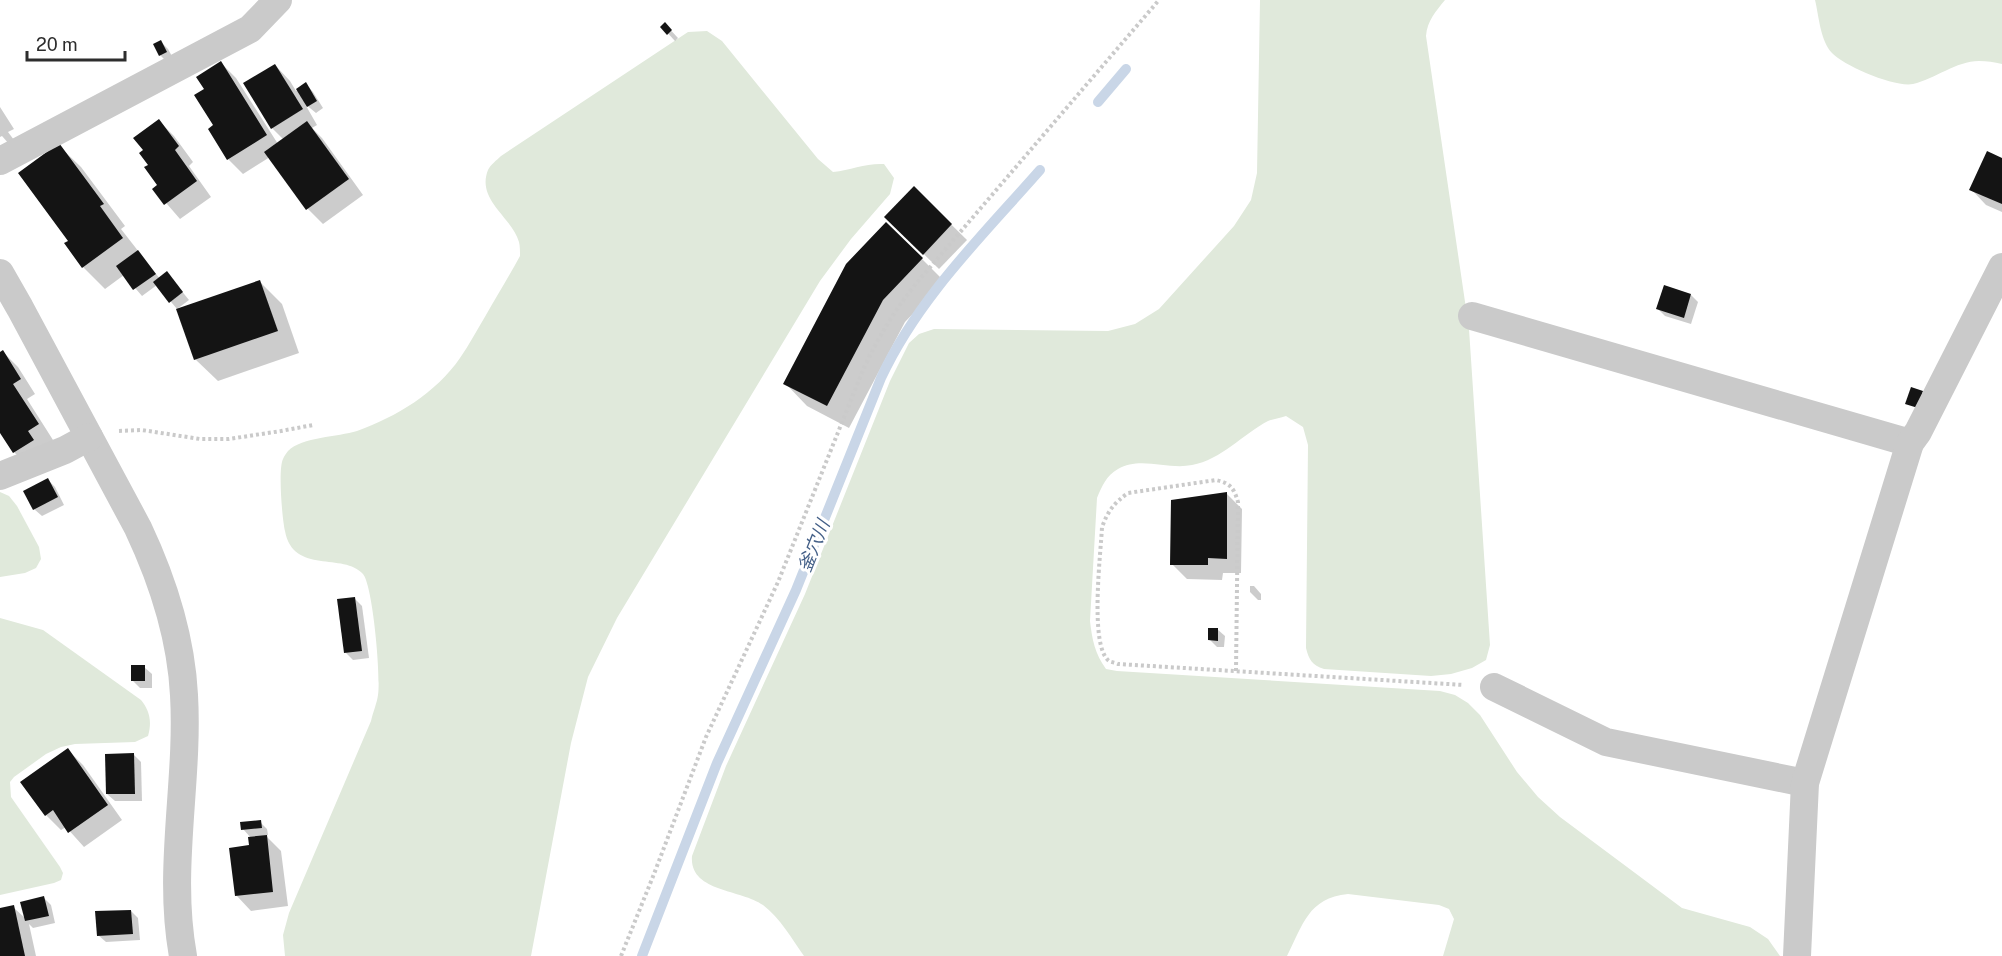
<svg xmlns="http://www.w3.org/2000/svg" width="2002" height="956" font-family="'Public Sans','Noto Sans JP',sans-serif">
  <rect width="100%" height="100%" fill="#fff"/>
  <g fill="#e0e9db">
    <path d="M1260,0H1445C1436,11 1427,21 1426,36L1469,329L1490,645L1486,660L1472,668L1451,674L1431,676L1324,669C1312,665 1309,660 1306,648L1308,445L1303,427L1286,416C1280,418 1274,419 1268,421C1243,434 1221,460 1192,465C1168,470 1140,456 1118,469C1106,476 1102,486 1097,498L1090,621C1092,639 1095,654 1106,669L1117,671L1440,691L1455,695L1468,703L1480,715L1517,772L1538,797L1560,817L1682,908L1750,927L1768,939L1780,956H1443L1454,919L1449,909L1439,905L1348,894C1308,898 1303,925 1287,956H804C792,939 780,918 763,905C741,889 689,892 692,856L726,766L805,594L890,381L909,343L919,334L934,329L1108,331L1135,324L1159,309L1234,226L1251,200L1257,173Z"/>
    <path d="M1815,0H2002V64C1994,62 1987,61 1979,61C1956,61 1935,79 1913,84C1896,88 1844,66 1832,53C1820,40 1819,16 1815,0Z"/>
    <path d="M707,31L722,41L818,159L833,172C851,170 866,163 884,164L894,178L890,194L851,239L820,281L617,618L588,677L571,743L531,956H285L283,935L289,913L371,721C373,712 377,703 378,695C381,677 373,586 363,574C344,552 293,575 285,531C282,518 278,469 283,459C284,456 286,454 288,451C302,437 338,437 357,431C396,417 436,393 460,358C469,345 477,330 486,315C497,296 509,276 520,256C520,252 520,246 519,242C512,217 476,200 488,170C490,165 497,160 501,156L688,32Z"/>
    <path d="M0,492L9,496L17,506L39,547L41,559L36,568L25,573L0,577Z"/>
    <path d="M0,618L43,630L141,700C150,711 152,722 148,736L135,742L75,744L61,747L46,754L14,777L10,782L11,797L60,867L63,873L61,880L54,883L0,895Z"/>
  </g>
  <g fill="#0003">
    <path d="M665,24L678,38L675,41L662,27Z"/>
    <path d="M161,42L168,49L174,60L168,63L160,55L155,45Z"/>
    <path d="M221,63L236,78L278,144L284,140L272,128L275,65L290,81L296,91L306,84L313,92L323,108L316,113L305,104L317,125L312,128L322,138L363,195L323,224L308,209L270,157L243,174L228,159L215,126L206,90Z"/>
    <path d="M0,107L14,129L8,132L14,140L9,144L2,136L0,137Z"/>
    <path d="M159,121L174,136L193,162L189,166L211,197L180,219L154,189L159,185L145,151Z"/>
    <path d="M58,145L81,167L125,226L121,229L160,279L167,273L189,300L177,309L157,285L142,296L124,275L105,289L83,267L66,244L70,241Z"/>
    <path d="M2002,160V212L1986,205L1971,189Z"/>
    <path d="M914,188L967,240L939,269L886,217Z"/>
    <path d="M922,259L944,281L905,322L849,428L807,406L785,383Z"/>
    <path d="M260,282L282,304L299,353L218,381L195,359Z"/>
    <path d="M1691,295L1698,302L1691,324L1665,316L1657,308Z"/>
    <path d="M3,352L18,367L35,394L27,399L53,440L29,467L14,452L0,430V353Z"/>
    <path d="M48,480L55,487L64,505L42,516L34,509Z"/>
    <path d="M1227,494L1242,509L1241,573H1223L1222,580L1187,579L1172,564Z"/>
    <path d="M1250,586H1254L1261,594V600H1258L1250,592Z"/>
    <path d="M354,598L362,606L369,658L353,660L346,653Z"/>
    <path d="M1217,629L1225,636L1224,647H1217L1210,640Z"/>
    <path d="M144,667L152,674V688H140L132,680Z"/>
    <path d="M68,750L83,765L122,820L84,847L66,827L61,830L46,815Z"/>
    <path d="M134,755L141,762L142,801H115L107,794Z"/>
    <path d="M260,822L267,829L268,835H265L281,851L288,906L251,911L236,895L251,838L243,829Z"/>
    <path d="M44,898L51,905L55,923L33,928L29,924L36,956H0V910L13,907L26,919Z"/>
    <path d="M131,911L138,918L140,940L106,942L98,935Z"/>
  </g>
  <g fill="none" stroke-linecap="round" stroke-linejoin="round">
    <g stroke="#c9d6e7" stroke-width="10">
      <path d="M1098,102L1126,69"/>
      <path d="M642,956L717,763L796,590L881,378C918,298 983,235 1040,170"/>
    </g>
  </g>
  <g fill="#141414">
    <path d="M665,22L672,30L667,35L660,27Z"/>
    <path d="M161,40L167,52L159,56L153,44Z"/>
    <path d="M221,61L267,135L227,160L208,129L213,125L194,95L204,89L196,77Z"/>
    <path d="M275,64L303,109L271,129L243,83Z"/>
    <path d="M306,82L317,101L307,107L296,89Z"/>
    <path d="M159,119L179,146L175,150L197,181L164,205L152,189L157,185L144,167L148,165L139,153L143,150L133,138Z"/>
    <path d="M307,121L349,179L306,210L264,152Z"/>
    <path d="M59,143L104,204L100,206L123,238L82,268L64,243L68,241L18,173Z"/>
    <path d="M1987,151L2002,158V204L1969,190Z"/>
    <path d="M914,186L952,224L923,255L884,217Z"/>
    <path d="M886,222L923,258L883,300L827,406L783,384L846,264Z"/>
    <path d="M138,250L156,274L133,290L116,266Z"/>
    <path d="M167,271L183,292L169,303L153,282Z"/>
    <path d="M260,280L278,331L194,360L176,309Z"/>
    <path d="M1664,285L1691,294L1684,318L1656,309Z"/>
    <path d="M3,350L21,379L13,384L39,424L28,431L34,440L13,453L0,433V352Z"/>
    <path d="M1911,387L1923,391L1918,408L1905,404Z"/>
    <path d="M48,478L58,497L33,510L23,491Z"/>
    <path d="M1227,492V559L1208,558V565H1170L1171,500Z"/>
    <path d="M355,597L362,651L344,653L337,599Z"/>
    <path d="M1208,628H1218V641L1208,640Z"/>
    <rect x="131" y="665" width="14" height="16"/>
    <path d="M68,748L108,805L68,833L53,810L45,816L20,782Z"/>
    <path d="M134,753L135,794H106L105,754Z"/>
    <path d="M261,820L262,828L241,830L240,822Z"/>
    <path d="M267,835L273,892L235,896L229,848L249,845L248,837Z"/>
    <path d="M44,896L49,916L25,921L20,902Z"/>
    <path d="M14,905L25,956H0V908Z"/>
    <path d="M131,910L133,934L97,936L95,911Z"/>
  </g>
  <g fill="none" stroke-linecap="round" stroke-linejoin="round">
    <g stroke="#cacaca" stroke-width="4" stroke-dasharray="3 3" stroke-linecap="butt">
      <path d="M119,431L142,430L200,439H229L281,431L313,425"/>
      <path d="M1236,671L1238,502C1234,488 1230,483 1216,480L1128,493C1114,503 1108,511 1102,527C1101,552 1089,646 1109,661C1111,662 1117,663 1118,664L1464,685"/>
      <path d="M621,956L654,874L706,737L778,582L863,370C877,339 893,313 914,286L1159,0"/>
    </g>
    <g stroke="#cacaca" stroke-width="28">
      <path d="M0,161L250,29L278,0"/>
      <path d="M0,273L20,308L138,528C163,581 181,636 184,695C189,782 167,869 183,956"/>
      <path d="M1472,316L1910,443"/>
      <path d="M0,476L65,450L89,437"/>
      <path d="M1494,687L1606,742L1805,783"/>
      <path d="M1797,956L1805,783L1910,443L1918,432L2002,267"/>
    </g>
  </g>
  <g text-anchor="middle" stroke-width="6" stroke-linejoin="round" paint-order="stroke">
    <g font-size="18" font-style="italic" fill="#435f87" stroke="#fff">
      <text transform="translate(814 546) rotate(-68)" y="6">釜穴川</text>
    </g>
  </g>
  <path d="M27 51v9h98v-9" fill="none" stroke="#2d2d2d" stroke-width="3"/>
  <text x="36" y="51" font-size="18" fill="#2d2d2d" stroke="#ffffff" stroke-width="4.5" paint-order="stroke">20 m</text>
</svg>
